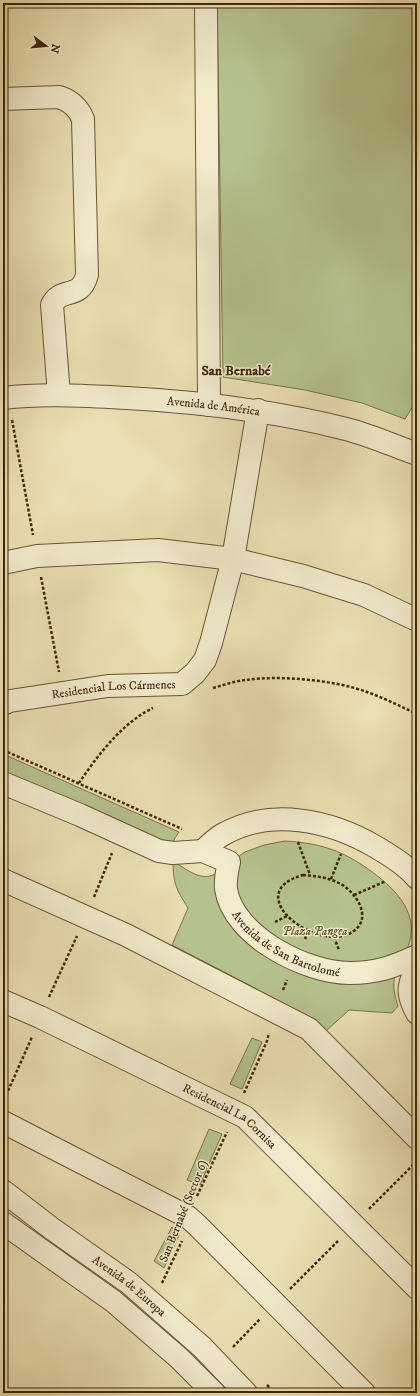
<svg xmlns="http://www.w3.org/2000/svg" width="420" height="1396" font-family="'IM FELL DW Pica',serif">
  <rect width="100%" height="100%" fill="#eadfb2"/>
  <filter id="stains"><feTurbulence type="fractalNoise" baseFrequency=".005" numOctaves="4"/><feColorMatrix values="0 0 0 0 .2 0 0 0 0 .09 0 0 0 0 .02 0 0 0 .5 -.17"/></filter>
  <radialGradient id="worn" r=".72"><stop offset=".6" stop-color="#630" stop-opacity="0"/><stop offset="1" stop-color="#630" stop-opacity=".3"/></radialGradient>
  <g fill="#b5c28d" stroke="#7b744a">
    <path d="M217,3H417V399L405,419L362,403L305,390L223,377Z"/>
    <path d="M3,754L179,832L175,838L171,847L3,773Z"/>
    <path d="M285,841C301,842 317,844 333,850C352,856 387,880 399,897C407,907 413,921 411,934C410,949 399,962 395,976C392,986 395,996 398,1006L392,1013L349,1010L326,1031L251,986L172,945L188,908C176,889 173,883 173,861C186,869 206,886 219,870L245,852L264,845Z"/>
    <path d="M252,1038L262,1042L242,1089L230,1084Z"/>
    <path d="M209,1129L222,1134L200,1185L187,1180Z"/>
    <path d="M172,1227L179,1235L164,1268L154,1261Z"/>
  </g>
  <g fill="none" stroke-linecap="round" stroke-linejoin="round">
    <defs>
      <g id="minor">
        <path d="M206,3L209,405"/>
        <path d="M3,99L59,97C71,101 78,107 83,119L87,275C80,301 61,286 52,305L59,395"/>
        <path id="s1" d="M3,398C44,393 86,396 127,398C201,402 274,411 346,429C370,435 394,446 417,454"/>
        <path d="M3,563L37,556L158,550L233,559L303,576L364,595L417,620"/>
        <path id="s2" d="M3,704L10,701L108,686L182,684L195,673L205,660L211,643L233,559L258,410"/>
        <path id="s3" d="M3,783L80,815L159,851L173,853L203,851L229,862C227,871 225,879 226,889C233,936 306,973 350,973C377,973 393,967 417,956"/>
        <path d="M203,851C209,845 215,839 222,835C270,807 330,820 376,847C391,856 406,865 417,878"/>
        <path d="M3,880L126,935L309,1029L417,1138"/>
        <path d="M417,968C407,986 407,994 417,1013"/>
        <path id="s4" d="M3,1001L40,1017L245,1117L417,1288"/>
        <path d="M3,1122L188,1217L197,1225L364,1393"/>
        <path id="s5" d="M3,1191L51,1228L129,1283L202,1347L246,1393"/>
        <path d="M3,1223L113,1301L179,1358L214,1393"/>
      </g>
    </defs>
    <use href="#minor" stroke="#6b5531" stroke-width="24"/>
    <g stroke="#412706" stroke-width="2.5" stroke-dasharray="3 2" stroke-linecap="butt">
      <path d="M12,420L33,535"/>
      <path d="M41,577L59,672"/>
      <path d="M213,688C224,685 235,681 246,680C279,675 335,680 367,692C384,698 400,706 417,714"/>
      <path d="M3,750L182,829"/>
      <path d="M79,783C97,756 123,722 153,708"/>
      <path d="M298,842L310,875"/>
      <path d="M303,875C317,876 332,878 344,886C362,899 373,925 346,935C308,947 242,892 303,875Z"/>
      <path d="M331,879L341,854"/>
      <path d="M354,895L386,881"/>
      <path d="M94,897L112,853"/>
      <path d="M275,922L287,916"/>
      <path d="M334,937L339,950"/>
      <path d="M305,939L308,931"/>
      <path d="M283,990L287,980"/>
      <path d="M49,997L77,936"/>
      <path d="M244,1093L267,1041L269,1033"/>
      <path d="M4,1100L32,1037"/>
      <path d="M197,1196L227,1132"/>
      <path d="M369,1209L417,1161"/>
      <path d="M162,1283L182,1241"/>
      <path d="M290,1289L338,1241"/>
      <path d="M233,1347L260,1319"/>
      <path d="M267,1385L275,1393"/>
      <path d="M413,1393L417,1389"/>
    </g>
    <use href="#minor" stroke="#f1eacd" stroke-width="22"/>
  </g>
  <g text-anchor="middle" stroke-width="3" stroke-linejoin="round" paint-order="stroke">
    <g font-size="12" fill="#412706" stroke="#f1eacd">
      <text dy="4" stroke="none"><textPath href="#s1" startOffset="211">Avenida de América</textPath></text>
      <text dy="4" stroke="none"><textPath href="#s2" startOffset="112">Residencial Los Cármenes</textPath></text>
      <text dy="4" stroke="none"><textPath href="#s3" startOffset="357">Avenida de San Bartolomé</textPath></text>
      <text dy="4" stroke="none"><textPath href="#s4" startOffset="255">Residencial La Cornisa</textPath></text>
      <text transform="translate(183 1211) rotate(-68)" y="4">San Bernabé (Sector 6)</text>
      <text dy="4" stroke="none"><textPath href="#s5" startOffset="158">Avenida de Europa</textPath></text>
    </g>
    <g font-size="12" font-style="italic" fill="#5e4e28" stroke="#f1eacd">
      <text x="315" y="935">Plaza Pangea</text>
    </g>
    <g font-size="14" font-weight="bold" fill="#412706" stroke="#f1eacd">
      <text x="236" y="375">San Bernabé</text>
    </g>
  </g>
  <rect width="420" height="1396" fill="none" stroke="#eadfb2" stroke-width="16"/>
  <rect x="4" y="4" width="412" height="1388" fill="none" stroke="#412706" stroke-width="2"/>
  <rect x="8" y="8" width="404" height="1380" fill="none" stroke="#412706"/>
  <g transform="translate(46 46) rotate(106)" stroke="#f1eacd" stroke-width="3" paint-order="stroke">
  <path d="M0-3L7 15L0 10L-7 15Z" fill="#412706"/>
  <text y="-6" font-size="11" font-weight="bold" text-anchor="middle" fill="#412706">N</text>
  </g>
  <rect width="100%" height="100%" filter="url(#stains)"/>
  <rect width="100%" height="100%" fill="url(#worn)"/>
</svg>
